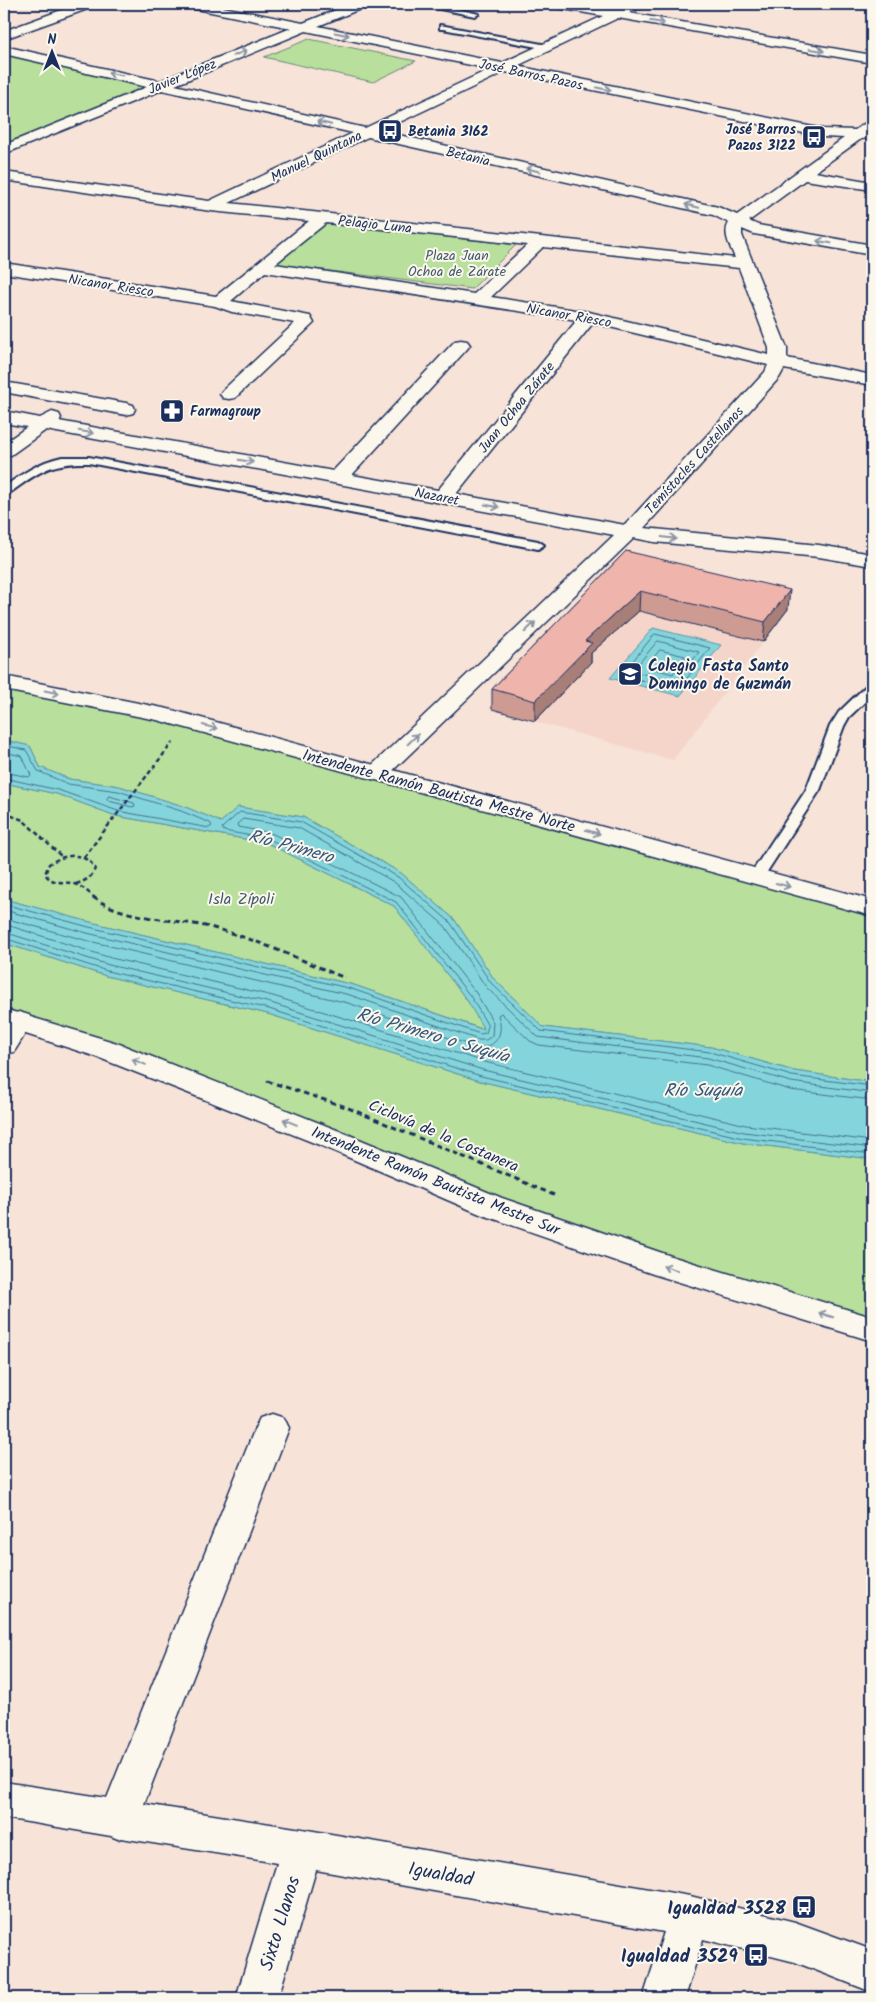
<svg xmlns="http://www.w3.org/2000/svg" width="876" height="2002" font-family="Kalam,sans-serif">
  <rect width="100%" height="100%" fill="#f7e3d8"/>
  <filter id="ink" filterUnits="userSpaceOnUse"><feTurbulence type="fractalNoise" baseFrequency=".02" numOctaves="2"/><feDisplacementMap in="SourceGraphic" scale="10" xChannelSelector="R" yChannelSelector="G"/><feConvolveMatrix kernelMatrix="1 2 1 2 8 2 1 2 1" color-interpolation-filters="sRGB"/></filter>
  <g filter="url(#ink)">
    <path fill="#f5d5ca" d="M619,568L788,609L673,760L489,709Z"/>
    <g fill="#b8df9b" stroke="#6a877c">
      <path d="M309,39L416,61L373,82L264,57Z"/>
      <path d="M4,54L148,86L4,145Z"/>
      <path d="M327,223L516,245L472,289L276,264Z"/>
      <path d="M4,683L160,714L872,908V1082L794,1071L711,1047L543,1027L494,979L454,919L401,873L303,817L238,807L221,822L183,806L119,786L69,779L40,767L30,746L4,740Z"/>
      <path d="M4,783L57,794L116,816L267,843L394,906L467,1000L485,1030L354,985L90,922L4,899Z"/>
      <path d="M4,943L106,976L268,1014L480,1081L743,1143L872,1159V1329L664,1266L19,1021L4,1018Z"/>
    </g>
    <g fill="#84d5db" stroke="#5a93a9">
      <path d="M653,628L721,645L680,696L610,678Z"/>
      <path d="M4,740L30,746L40,767L69,779L119,786L183,806L221,822L238,807L303,817L401,873L454,919L494,979L543,1027L711,1047L794,1071L872,1082V1159L743,1143L480,1081L268,1014L106,976L4,943V899L90,922L354,985L484,1030L467,1000L394,906L267,843L116,816L57,794L4,783Z"/>
    </g>
    <g fill="none" stroke-linecap="round" stroke-linejoin="round">
      <g stroke="#457190" stroke-width="1">
        <path d="M655,634L710,648L678,690L622,675Z"/>
        <path d="M658,641L699,652L676,683L633,671Z"/>
        <path d="M660,650L685,656L673,674L647,667Z"/>
        <path d="M4,745L26,750L38,771L68,784L118,791L181,811L210,823L212,826L209,828L118,811L58,790L4,778"/>
        <path d="M4,752L22,756L31,775L29,777L4,772"/>
        <path d="M109,796L134,803L135,806L132,807L109,801L107,799Z"/>
        <path d="M4,904L89,927L352,989L480,1034L486,1033L488,1026L471,997L396,902L269,839L224,831L222,828L240,812L301,822L398,877L450,922L491,983L541,1031L710,1052L792,1076L872,1086"/>
        <path d="M4,910L87,933L350,995L479,1040H486L492,1036L493,1022L476,993L401,897L271,833L238,827L237,824L243,819L299,828L394,882L445,926L486,987L538,1037L708,1058L791,1082L872,1093"/>
        <path d="M4,918L85,940L348,1003L478,1048C498,1047 504,1033 498,1015L501,1013L530,1041L539,1045L707,1065L790,1090L872,1100"/>
        <path d="M4,924L111,958L273,996L485,1062L746,1125L872,1141"/>
        <path d="M4,932L109,965L271,1003L483,1070L744,1132L872,1148"/>
        <path d="M4,938L107,971L269,1009L481,1076L743,1138L872,1154"/>
      </g>
      <defs>
        <g id="lane">
          <path d="M422,4H435L479,14L475,16L425,6Z"/>
          <path d="M440,25L547,45L551,47L547,49L443,29H440Z"/>
          <path d="M62,457H89L538,541L544,545L538,549L89,463C49,462 39,472 8,494L4,495V487C23,473 39,462 62,457Z"/>
          <path d="M872,684V695L849,717L844,726L820,790L761,881H751L748,878L806,790L830,726L839,712L867,685Z"/>
        </g>
        <g id="street">
          <path d="M78,4H95L93,7L4,39V31Z"/>
          <path d="M185,4H208L303,23L351,4H367L365,7L318,26L502,63L603,16L558,8L552,4H578L615,10L629,4H644L642,7L629,13L872,55V63L618,18L517,66L823,129L855,130L867,122L872,121V131L869,138L861,139L815,172L872,182V190L805,180L749,221L758,225L872,245V255L754,234L742,229V235L787,348V358L872,375V385L784,369L779,378L644,528L819,545L872,554V566L819,557L654,542L634,538L385,778L377,780L369,778L365,773L369,768L614,535L46,430L11,455L4,457V443L27,427L4,423V411L40,418L52,412L59,414L61,418L59,421L333,471L455,341L461,340L467,341L470,345L467,349L352,475L438,490L577,320L265,272L231,301L310,316L314,323L235,398L229,399L223,398L220,394L223,390L295,323L232,312L215,306L4,273V263L216,296L309,221L211,211L4,180V172L209,201L353,133L162,90L4,154V145L147,87L4,54V46L160,81L291,28L191,8ZM306,31L490,69L365,128L175,85ZM505,72L823,137L844,138L737,215L718,207L381,131ZM368,137L713,215L729,223C722,233 731,248 735,258L229,203ZM326,223L527,245L474,294L275,264ZM543,247L739,268L769,348V355L589,312L491,297ZM593,323L768,365L765,372L625,525L456,494Z"/>
          <path d="M4,382L126,403L133,405L135,409L133,413L126,415L4,392Z"/>
          <path d="M19,1012L29,1015L33,1021L14,1052L4,1054V1023L9,1015Z"/>
          <path d="M272,1414L284,1418L289,1428L144,1804L302,1829L690,1896L795,1922L872,1950V1992L795,1962L703,1939L685,1998H643L664,1932L316,1870L278,1998H236L277,1863L121,1838L118,1839L111,1836L4,1818V1782L107,1798L255,1428L260,1418Z"/>
        </g>
        <g id="primary">
          <path d="M4,676L168,709L872,900V916L157,720L4,690Z"/>
          <path d="M4,1009L117,1043L342,1132L502,1198L674,1257L872,1317V1341L653,1274L480,1214L322,1146L97,1057L4,1027Z"/>
        </g>
      </defs>
      <use href="#lane" stroke="#1b2f5e" stroke-width="4"/>
      <use href="#street" stroke="#1b2f5e" stroke-width="3"/>
      <use href="#primary" stroke="#1b2f5e" stroke-width="3"/>
      <g stroke="#1b2f5e" stroke-width="2.5" stroke-dasharray="4.5 3" stroke-linecap="butt">
        <path d="M4,813L23,820L62,857"/>
        <path d="M84,857L173,742"/>
        <path d="M76,884C85,881 92,878 95,868C84,851 64,854 49,864L45,874C54,886 62,880 74,884C82,886 89,893 95,898"/>
      </g>
      <g stroke="#1b2f5e" stroke-width="3" stroke-dasharray="5.5 4" stroke-linecap="butt">
        <path d="M93,897C125,921 179,918 217,929C261,941 303,961 345,978"/>
        <path d="M267,1081L346,1107L554,1195"/>
      </g>
      <use href="#lane" fill="#fbf7ec" fill-rule="evenodd"/>
      <use href="#street" fill="#fbf7ec" fill-rule="evenodd"/>
      <use href="#primary" fill="#fbf7ec" fill-rule="evenodd"/>
    </g>
    <path fill="#ce9b93" stroke="#1b2f5e" d="M626,551L788,609L763,642L639,611L591,653V662L535,721L492,709V689Z"/>
    <g fill="#a77e78" stroke="#1b2f5e">
      <path d="M790,590L788,609L763,642L765,622Z"/>
      <path d="M640,591L639,611L591,653V662L535,721V701L585,641Z"/>
    </g>
    <path fill="#efb4ab" stroke="#1b2f5e" d="M626,551L790,590L765,622L640,591L585,641L592,643L535,701L492,689Z"/>
    <defs><path id="oneway-shaft" d="M-6 0H5M1.5-3L5.5 0L1.5 3" fill="none" stroke-width="1.6" stroke-linecap="round" stroke-linejoin="round" transform="scale(1.25)"/></defs>
    <g stroke="#8b93a5">
      <use href="#oneway-shaft" transform="translate(657 22) rotate(10)"/>
      <use href="#oneway-shaft" transform="translate(342 34) rotate(12)"/>
      <use href="#oneway-shaft" transform="translate(817 50) rotate(10)"/>
      <use href="#oneway-shaft" transform="translate(240 53) rotate(-22)"/>
      <use href="#oneway-shaft" transform="translate(115 74) rotate(-168)"/>
      <use href="#oneway-shaft" transform="translate(604 89) rotate(11)"/>
      <use href="#oneway-shaft" transform="translate(324 123) rotate(-167)"/>
      <use href="#oneway-shaft" transform="translate(533 170) rotate(-167)"/>
      <use href="#oneway-shaft" transform="translate(692 206) rotate(-167)"/>
      <use href="#oneway-shaft" transform="translate(824 242) rotate(-170)"/>
      <use href="#oneway-shaft" transform="translate(86 432) rotate(10)"/>
      <use href="#oneway-shaft" transform="translate(246 461) rotate(10)"/>
      <use href="#oneway-shaft" transform="translate(492 506) rotate(11)"/>
      <use href="#oneway-shaft" transform="translate(669 538) rotate(7)"/>
      <use href="#oneway-shaft" transform="translate(530 627) rotate(-44)"/>
      <use href="#oneway-shaft" transform="translate(52 692) rotate(11)"/>
      <use href="#oneway-shaft" transform="translate(210 727) rotate(15)"/>
      <use href="#oneway-shaft" transform="translate(413 739) rotate(-44)"/>
      <use href="#oneway-shaft" transform="translate(593 832) rotate(16)"/>
      <use href="#oneway-shaft" transform="translate(783 885) rotate(15)"/>
      <use href="#oneway-shaft" transform="translate(139 1062) rotate(-158)"/>
      <use href="#oneway-shaft" transform="translate(290 1122) rotate(-158)"/>
      <use href="#oneway-shaft" transform="translate(670 1268) rotate(-163)"/>
      <use href="#oneway-shaft" transform="translate(826 1315) rotate(-163)"/>
    </g>
  </g>
  <defs>
    <symbol id="bus-square" viewBox="-11 -11 22 22"><rect x="-9" y="-9" width="18" height="18" rx="4" fill="#1b2f5e" stroke="#fbf7ec"/><path d="M-5-6H5V4H4V6H2V4H-2V6H-4V4H-5ZM-3.5-4V0h7V-4ZM-3.5 1.2v1.5H-2V1.2ZM2 1.2v1.5H3.5V1.2Z" fill="#fff"/></symbol>
    <symbol id="pharmacy-square" viewBox="-11 -11 22 22"><rect x="-9" y="-9" width="18" height="18" rx="4" fill="#1b2f5e" stroke="#fbf7ec"/><path d="M-2-6h4v4h4v4h-4v4h-4v-4h-4v-4h4Z" fill="#fff"/></symbol>
    <symbol id="school-square" viewBox="-11 -11 22 22"><rect x="-9" y="-9" width="18" height="18" rx="4" fill="#1b2f5e" stroke="#fbf7ec"/><path d="M0-5L7-2L0 1L-7-2ZM-4 1L0 2.5L4 1V4Q0 6-4 4Z" fill="#fff"/></symbol>
  </defs>
  <g fill-rule="evenodd">
    <use href="#bus-square" x="376" y="117" width="28" height="28"/>
    <use href="#bus-square" x="800" y="123" width="28" height="28"/>
    <use href="#pharmacy-square" x="158" y="397" width="28" height="28"/>
    <use href="#school-square" x="616" y="660" width="28" height="28"/>
    <use href="#bus-square" x="790" y="1893" width="28" height="28"/>
    <use href="#bus-square" x="742" y="1941" width="28" height="28"/>
  </g>
  <g text-anchor="middle" stroke-width="4" stroke-linejoin="round" paint-order="stroke">
    <g font-size="14" fill="#1b2f5e" stroke="#fbf7ec">
      <text transform="translate(531 74) rotate(12)" y="5">José Barros Pazos</text>
      <text transform="translate(182 76) rotate(-22)" y="5">Javier López</text>
      <text transform="translate(316 156) rotate(-26)" y="5">Manuel Quintana</text>
      <text transform="translate(468 156) rotate(13)" y="5">Betania</text>
      <text transform="translate(375 224) rotate(6)" y="5">Pelagio Luna</text>
      <text transform="translate(111 285) rotate(9)" y="5">Nicanor Riesco</text>
      <text transform="translate(569 315) rotate(10)" y="5">Nicanor Riesco</text>
      <text transform="translate(516 407) rotate(-51)" y="5">Juan Ochoa Zárate</text>
      <text transform="translate(694 460) rotate(-48)" y="5">Temístocles Castellanos</text>
      <text transform="translate(437 496) rotate(11)" y="5">Nazaret</text>
    </g>
    <g font-size="14" font-weight="bold" fill="#1b2f5e" stroke="#fbf7ec" text-anchor="start">
      <text x="796" y="134" text-anchor="end">José Barros<tspan x="796" dy="16">Pazos 3122</tspan></text>
      <text x="408" y="136">Betania 3162</text>
      <text x="190" y="416">Farmagroup</text>
    </g>
    <g font-size="14" fill="#425b6d" stroke="#fbf7ec">
      <text x="457" y="260">Plaza Juan<tspan x="457" dy="16">Ochoa de Zárate</tspan></text>
    </g>
    <g font-size="16" font-weight="bold" fill="#1b2f5e" stroke="#fbf7ec" text-anchor="start">
      <text x="648" y="671">Colegio Fasta Santo<tspan x="648" dy="18">Domingo de Guzmán</tspan></text>
    </g>
    <g font-size="16" fill="#1b2f5e" stroke="#fbf7ec">
      <text transform="translate(439 790) rotate(15)" y="6">Intendente Ramón Bautista Mestre Norte</text>
      <text transform="translate(444 1135) rotate(23)" y="6">Ciclovía de la Costanera</text>
      <text transform="translate(436 1180) rotate(22)" y="6">Intendente Ramón Bautista Mestre Sur</text>
    </g>
    <g font-size="16" fill="#425b6d" stroke="#fbf7ec">
      <text x="241" y="904">Isla Zípoli</text>
    </g>
    <g font-size="18" font-style="italic" fill="#35587d" stroke="#fbf7ec">
      <text transform="translate(291 846) rotate(15)" y="6">Río Primero</text>
      <text transform="translate(433 1035) rotate(16)" y="6">Río Primero o Suquía</text>
      <text x="703" y="1096">Río Suquía</text>
    </g>
    <g font-size="19" fill="#1b2f5e" stroke="#fbf7ec">
      <text transform="translate(441 1873) rotate(10)" y="7">Igualdad</text>
      <text transform="translate(279 1923) rotate(-73)" y="7">Sixto Llanos</text>
    </g>
    <g font-size="19" font-weight="bold" fill="#1b2f5e" stroke="#fbf7ec" text-anchor="end">
      <text x="786" y="1914">Igualdad 3528</text>
      <text x="738" y="1962">Igualdad 3529</text>
    </g>
  </g>
  <rect width="876" height="2002" fill="none" stroke="#fbf7ec" stroke-width="20"/>
  <rect x="10" y="10" width="856" height="1982" fill="none" stroke="#1b2f5e" stroke-width="2" filter="url(#ink)"/>
  <g transform="translate(52 52)" stroke="#fbf7ec" stroke-width="4" paint-order="stroke">
  <path d="M0-4L9 19L0 12L-9 19Z" fill="#1b2f5e"/>
  <text y="-8" font-size="14" font-weight="bold" text-anchor="middle" fill="#1b2f5e">N</text>
  </g>
</svg>
